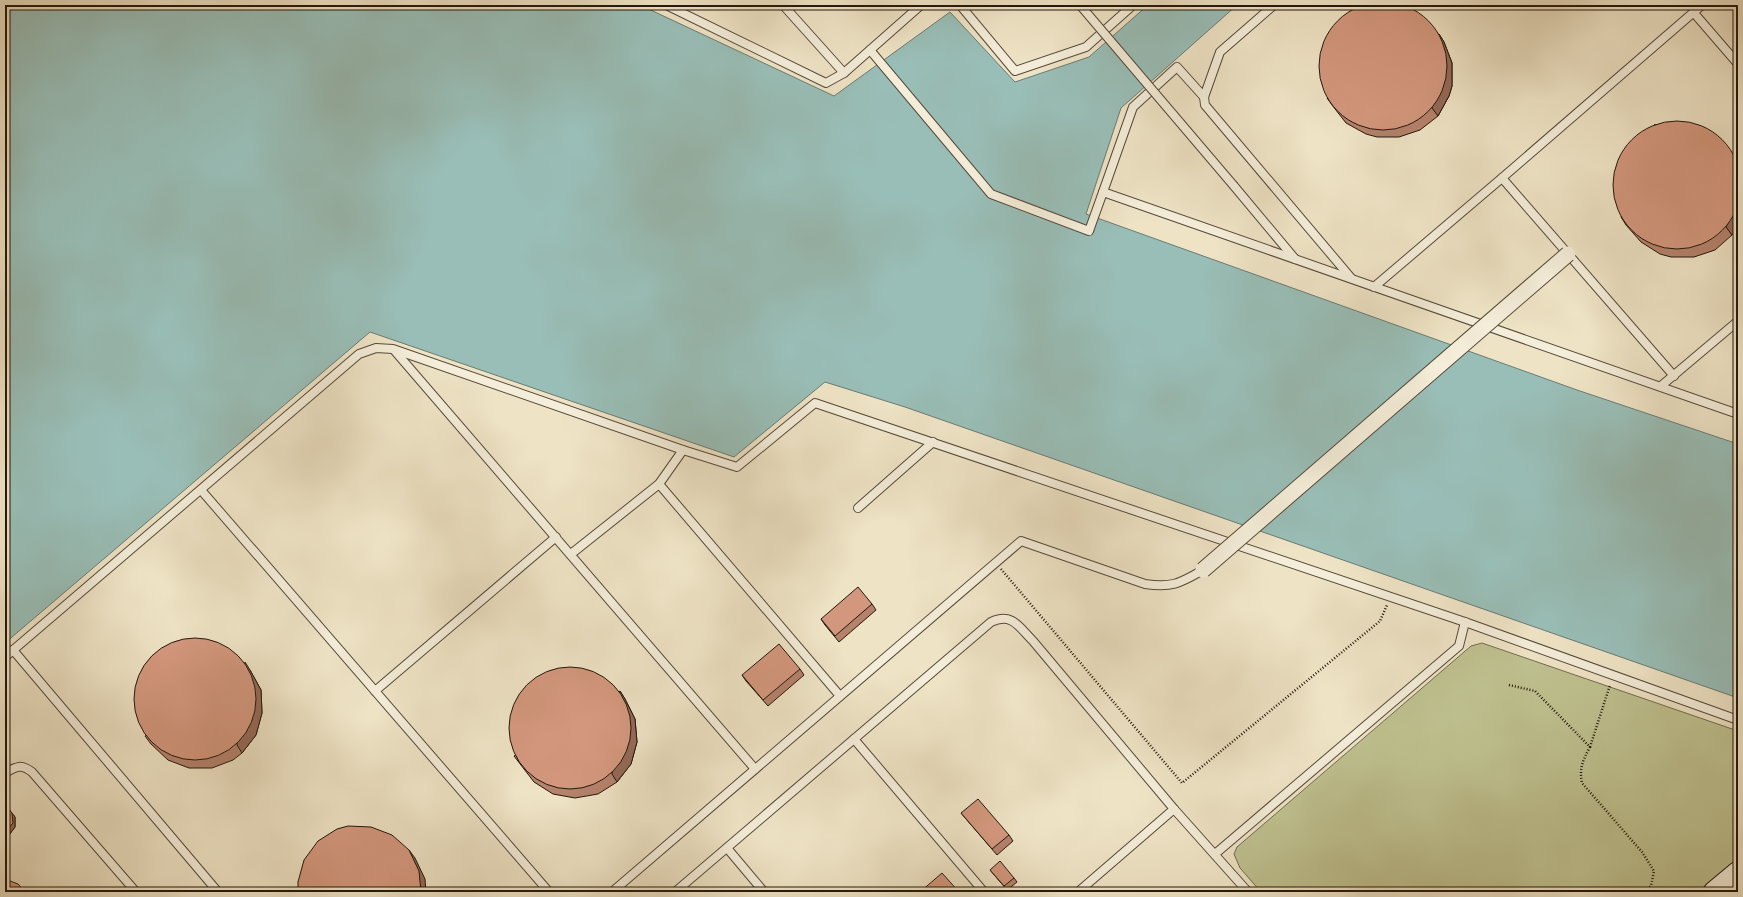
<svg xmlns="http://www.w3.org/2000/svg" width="1743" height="897" font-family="'IM FELL Great Primer',serif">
  <rect width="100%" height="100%" fill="#eee3c5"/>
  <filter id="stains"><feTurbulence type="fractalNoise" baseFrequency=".005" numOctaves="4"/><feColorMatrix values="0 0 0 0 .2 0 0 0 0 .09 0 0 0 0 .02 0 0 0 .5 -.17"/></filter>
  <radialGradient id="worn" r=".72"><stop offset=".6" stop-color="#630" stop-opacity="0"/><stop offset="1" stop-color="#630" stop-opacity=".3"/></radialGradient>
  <path fill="#bfc190" stroke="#716c4e" d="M1482,643L1738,731V858L1698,892H1261L1240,868L1234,854L1237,847L1471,646Z"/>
  <path fill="#99beb7" stroke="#6a7b72" d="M5,5H640L834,96L950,12L1015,82L1089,57L1148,5H1237L1121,108L1086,214L1577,390L1738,444V698L905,407L825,382L734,457L370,332L5,643Z"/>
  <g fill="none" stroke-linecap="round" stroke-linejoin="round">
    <defs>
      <g id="lane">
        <path d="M666,5L826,83L844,73L921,5"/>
        <path d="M783,5L844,73"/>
        <path d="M960,5L1015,71L1086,47L1133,5"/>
        <path d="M1274,5L1220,52L1204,97L1205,105L1351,278"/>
        <path d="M1694,13L1738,64"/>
        <path d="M870,50L991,194L1089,231L1103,192"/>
        <path d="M1204,97L1177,67L1133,107L1103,192L1738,414"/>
        <path d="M1502,178L1674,376"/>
        <path d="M1234,186L1295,259"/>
        <path d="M1374,287L1502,178L1702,5"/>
        <path d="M394,350L755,769"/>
        <path d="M1661,386L1738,321"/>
        <path d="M659,484L840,696"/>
        <path d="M201,490L549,892"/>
        <path d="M858,508L933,442"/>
        <path d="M571,554L659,484L683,450"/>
        <path d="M13,650L218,892"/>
        <path d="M5,657L359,354L376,348L393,349L683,450L737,467L815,403L1465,622L1738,720"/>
        <path d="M375,691L556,537"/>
        <path d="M854,739L984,892"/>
        <path d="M5,773C17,766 21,764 32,772L136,892"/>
        <path d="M727,848L764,892"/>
        <path d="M1215,854L1459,646L1465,622"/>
        <path d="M612,892L1021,541L1145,584C1173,588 1180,583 1203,570"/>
        <path d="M675,892L991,622C1012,612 1019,627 1033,641L1174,809L1248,892"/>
        <path d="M1078,892L1174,809"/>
      </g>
      <g id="secondary">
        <path d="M1714,892L1738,872"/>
        <path d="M1737,892L1738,891"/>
      </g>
    </defs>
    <use href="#lane" stroke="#564a3a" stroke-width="10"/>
    <use href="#secondary" stroke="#23170b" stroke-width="23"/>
    <g stroke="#23170b" stroke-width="2.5" stroke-dasharray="1 2" stroke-linecap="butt">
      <path d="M1001,569L1182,783L1380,621L1387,605"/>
      <path d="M1509,685L1535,691L1590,747C1583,760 1579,768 1582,783L1642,852L1654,871L1651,886L1643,892"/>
      <path d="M1590,747L1610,685"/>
    </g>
    <use href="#lane" stroke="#f4edd9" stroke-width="8"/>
    <use href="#secondary" stroke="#f4edd9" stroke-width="21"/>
    <defs>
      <path id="lane-bridge" d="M1080,5L1234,186"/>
      <path id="street-bridge" d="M1203,570L1568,254"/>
    </defs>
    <use href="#lane-bridge" stroke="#564a3a" stroke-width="10" stroke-linecap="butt"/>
    <use href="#street-bridge" stroke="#564a3a" stroke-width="17" stroke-linecap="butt"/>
    <use href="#lane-bridge" stroke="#f4edd9" stroke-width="8"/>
    <use href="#street-bridge" stroke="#f4edd9" stroke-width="15"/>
  </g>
  <g fill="#b5826c" stroke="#23170b">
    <path d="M1526,5H1553L1551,6Z"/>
    <path d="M1439,34L1444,42L1452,63V86L1449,96L1438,116L1420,130L1399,137H1377L1366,134L1346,123L1332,105L1327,98Z"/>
    <path d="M1655,124L1732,235L1715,250L1694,257H1671L1660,254L1641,242L1626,225L1621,217Z"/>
    <path d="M872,604L876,610L839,642L825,625L821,619Z"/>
    <path d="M800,669L804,675L768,706L746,681L742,675Z"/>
    <path d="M250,670L261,690L262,713L256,735L242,753L233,760L212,768H189L168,760L151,744L145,736Z"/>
    <path d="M620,691L625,699L635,719L637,742L631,764L617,782L598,794L575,798L553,794L534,782L514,756Z"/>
    <path d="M5,805L15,817V827L9,835L5,836Z"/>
    <path d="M961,813L1009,835L1013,841L997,855L966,819Z"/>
    <path d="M990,870L1014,878L1017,882L1007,890Z"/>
  </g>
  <g fill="#946a58" stroke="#23170b">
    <path d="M1439,34L1444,42L1452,63V86L1449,96L1438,116L1432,108Z"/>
    <path d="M1733,154L1738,161V167Z"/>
    <path d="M1738,204V227L1732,235L1726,227Z"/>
    <path d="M245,662L250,670L261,690L262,713L256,735L242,753L237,745Z"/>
    <path d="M620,691L625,699L635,719L637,742L631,764L617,782L612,774Z"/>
    <path d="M12,813L15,817V827L9,835L6,831Z"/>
    <path d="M409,850L415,858L425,879L426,892H421Z"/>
  </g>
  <g fill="#d3977d" stroke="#23170b">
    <circle cx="1383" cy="66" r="64"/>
    <circle cx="1677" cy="185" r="64"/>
    <path d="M858,587L872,604L835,636L821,619Z"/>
    <circle cx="195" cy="699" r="61"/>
    <path d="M779,644L800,669L763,700L742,675Z"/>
    <circle cx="570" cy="728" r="61"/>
    <path d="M978,799L1009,835L992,849L961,813Z"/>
    <path d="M5,805H6L12,813L13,823L6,831H5Z"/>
    <path d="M348,826L371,827L392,835L409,850L419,871L421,892H298V882L304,860L318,841L337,829Z"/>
    <path d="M1000,861L1014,878L1004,886L990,870Z"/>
    <path d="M942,873L959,892H920Z"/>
    <path d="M5,879L18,884L26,892H5Z"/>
  </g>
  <rect width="1743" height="897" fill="none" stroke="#eee3c5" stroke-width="20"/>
  <rect x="6" y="6" width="1731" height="885" fill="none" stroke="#23170b" stroke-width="2"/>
  <rect x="10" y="10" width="1723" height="877" fill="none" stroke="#23170b"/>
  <rect width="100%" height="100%" filter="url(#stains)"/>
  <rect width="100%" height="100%" fill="url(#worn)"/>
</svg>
